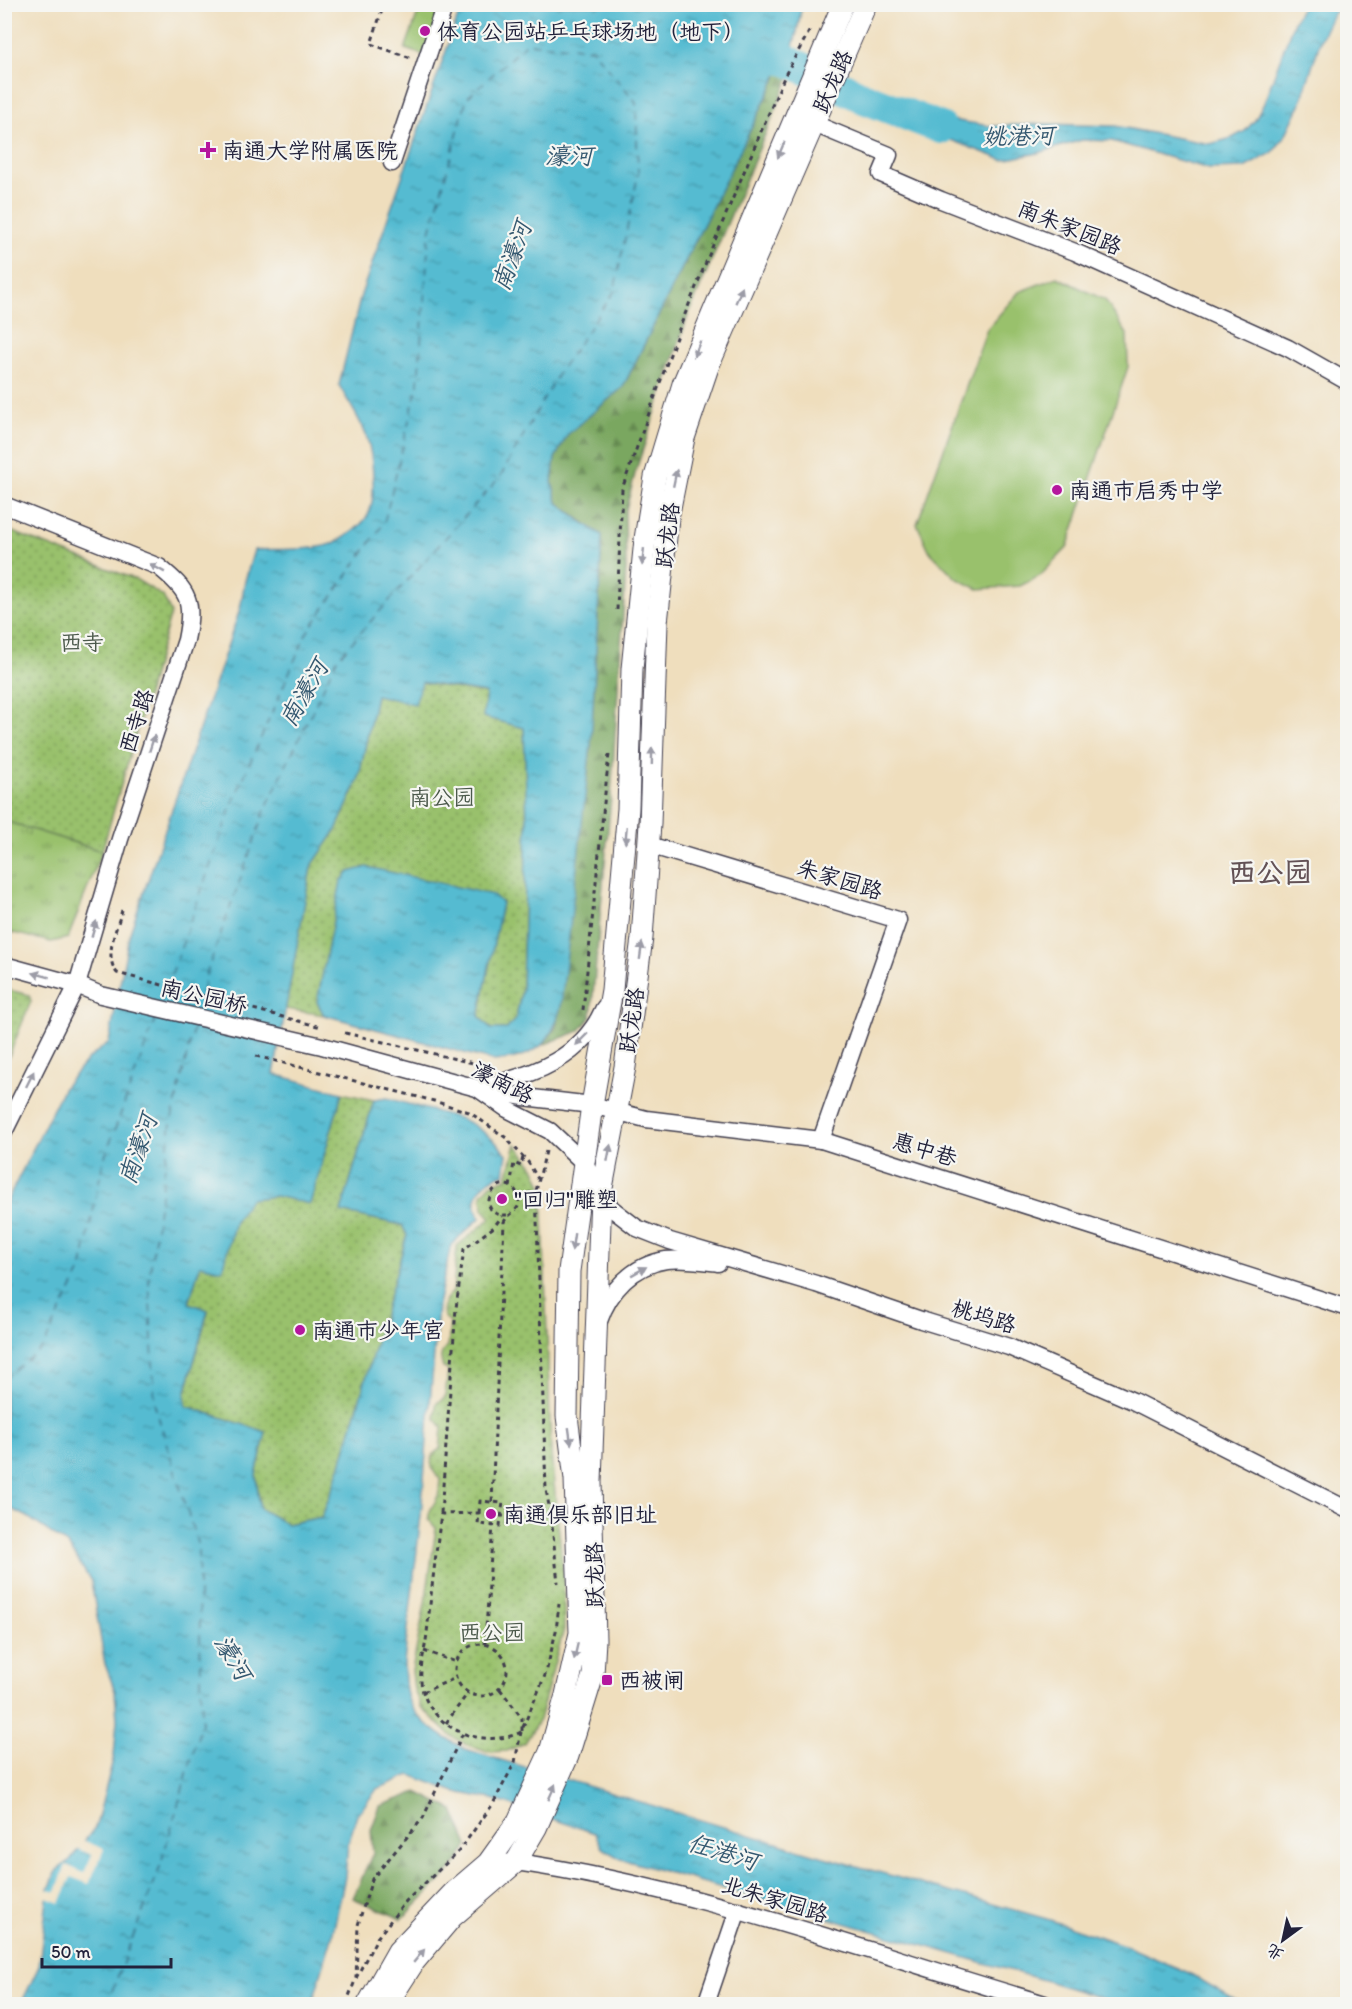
<svg xmlns="http://www.w3.org/2000/svg" width="1352" height="2009" font-family="Itim,'LXGW WenKai TC',sans-serif">
  <defs>
    <pattern id="grass-tufts" width="24" height="20" patternUnits="userSpaceOnUse" patternTransform="scale(1.5)"><rect width="24" height="20" fill="#99c16c"/><path d="M3 7l-1-3M5 7V3M7 7l1-3M15 17l-1-3M17 17v-4M19 17l1-3" fill="none" stroke="#7c9c5a"/></pattern>
    <pattern id="forest-firs" width="22" height="20" patternUnits="userSpaceOnUse" patternTransform="scale(1.5)"><rect width="22" height="20" fill="#7aa760"/><path d="M5 1l3.5 6h-7zM16 11l3.5 6h-7z" fill="#648850"/></pattern>
    <pattern id="park-dots" width="8" height="8" patternUnits="userSpaceOnUse" patternTransform="scale(1.5)"><rect width="8" height="8" fill="#99c16c"/><path d="M2 2h.1M6 6h.1" fill="none" stroke="#7c9c5a" stroke-width="1.8" stroke-linecap="round"/></pattern>
    <pattern id="water-ripples" width="26" height="14" patternUnits="userSpaceOnUse" patternTransform="scale(1.5)"><rect width="26" height="14" fill="#54bbd1"/><path d="M2 4q2-2 4 0t4 0M15 11q2-2 4 0t4 0" fill="none" stroke="#4598ab"/></pattern>
  </defs>
  <rect width="100%" height="100%" fill="#f6f6f2"/>
  <filter id="ink" filterUnits="userSpaceOnUse"><feTurbulence type="fractalNoise" baseFrequency=".0167" numOctaves="2"/><feDisplacementMap in="SourceGraphic" scale="12" xChannelSelector="R" yChannelSelector="G"/><feConvolveMatrix kernelMatrix="1 2 1 2 8 2 1 2 1" color-interpolation-filters="sRGB"/></filter>
  <filter id="wash" filterUnits="userSpaceOnUse"><feTurbulence type="fractalNoise" baseFrequency=".008" numOctaves="4" result="noise"/><feDisplacementMap in="SourceGraphic" scale="24" xChannelSelector="R" yChannelSelector="G"/><feGaussianBlur stdDeviation="1.35" result="paint"/><feColorMatrix in="noise" values="0 0 0 0 0 0 0 0 0 0 0 0 0 0 0 0 0 1.4 0 .05"/><feComposite in="paint" operator="in"/></filter>
  <g filter="url(#wash)">
    <rect width="100%" height="100%" fill="#efdebd"/>
    <path fill="url(#grass-tufts)" stroke="#5e7254" stroke-width="1.5" d="M5,821L102,851L68,938L51,942L5,931Z"/>
    <g fill="url(#forest-firs)" stroke="#4e644e" stroke-width="1.5">
      <path d="M782,66L793,69L688,316L636,470L625,513L626,569L611,797L591,1017L579,1031L543,1045L556,1027L591,744L602,536L557,502L552,482L555,458L568,434L623,387Z"/>
      <path d="M417,1792L453,1810L468,1846L453,1868L402,1919L353,1898L373,1853L371,1830L380,1806Z"/>
    </g>
    <g fill="url(#park-dots)" stroke="#5e7254" stroke-width="1.5">
      <path d="M5,529L137,580L163,596L171,613L102,851L5,821Z"/>
      <path d="M421,682L487,694L483,717L524,727L527,822L522,989L516,1018L507,1029H491L479,1016L502,902L317,1002L324,1015L285,1009L311,866L335,832L358,781L376,695Z"/>
      <path d="M5,989L29,995L31,1001L5,1066Z"/>
      <path d="M342,1093L374,1100L341,1212L402,1225L407,1235L341,1465L322,1517L287,1524L260,1509L256,1475L265,1432L186,1406L185,1394L208,1311L189,1304L200,1264L222,1269L235,1221L250,1199L276,1196L310,1203Z"/>
      <path d="M516,1144L534,1167L542,1185L551,1454L564,1580V1629L539,1720L525,1743L507,1751L487,1752L465,1744L451,1736L421,1707L414,1690L412,1671L426,1598L436,1528C422,1515 432,1510 437,1498C440,1493 439,1484 440,1479C430,1470 427,1456 440,1449L442,1427L435,1418L436,1404L445,1397L448,1370L443,1368C440,1358 439,1353 448,1347L450,1322L444,1317C442,1307 444,1298 453,1292L457,1246L491,1218L483,1209L482,1194L491,1184L507,1178Z"/>
    </g>
    <g fill="#99c16c" stroke="#5e7254" stroke-width="1.5">
      <path d="M421,5L444,12L429,57L405,49Z"/>
      <path d="M1057,277L1105,300L1127,334L1128,367L1067,548L1040,576L1020,586L978,589L956,578L930,552L917,524L987,329L1019,292Z"/>
    </g>
    <g fill="url(#water-ripples)" stroke="#3b6e86" stroke-width="1.5">
      <path d="M462,5H802C798,25 796,50 782,66L623,387L568,434L555,458L552,482L557,502L582,522L602,535L591,744L561,1006C551,1046 534,1058 494,1061L324,1015L317,1002L341,881L349,872L367,867L493,895L502,903L479,1016L491,1029H507L516,1018L522,989L527,822L524,728L483,717L486,693L422,682L415,704L376,695L358,781L335,832L311,867L274,1074L342,1093L310,1204L276,1196L250,1199L235,1221L222,1270L200,1265L189,1303L208,1310L185,1394L186,1406L266,1432L256,1475L260,1509L287,1524L322,1517L341,1465L407,1235L402,1225L341,1212L374,1100L387,1098L462,1119C480,1127 494,1139 507,1154L504,1174C483,1179 468,1198 480,1218L451,1245L438,1305L421,1515L404,1663C405,1677 404,1697 413,1709C423,1725 448,1740 465,1749L810,1853L1047,1919L1124,1945L1189,1973L1242,2004H1120L1047,1981L621,1859L602,1848L595,1833L492,1799L455,1792L410,1775L377,1789L357,1815L348,1844L345,1877L332,1937L312,2004H21L39,1966L48,1891L57,1870L70,1860L96,1826L114,1756L117,1720L115,1691L105,1664L91,1581L68,1545L26,1516L5,1506L4,1207L64,1087L88,1059L109,1042L129,936L240,609L245,581L254,550C276,549 312,551 332,544C345,538 361,527 368,515C377,498 373,457 367,438C361,420 348,402 339,385L361,295Z"/>
      <path d="M1303,5H1344L1333,14L1321,39L1300,105L1284,138L1272,153L1244,168L1209,169L1112,141L1082,140L1038,153L1003,160L906,123L845,103L990,126L1045,124L1115,126L1210,144L1232,138L1245,131L1255,120L1264,103L1294,21Z"/>
    </g>
    <path fill="#efdebd" d="M82,1840L104,1849L89,1884L71,1877L60,1903L44,1897L45,1889L56,1892L66,1865L84,1873L92,1855L76,1848Z"/>
    <g fill="none" stroke-linecap="round" stroke-linejoin="round">
      <path stroke="#54bbd1" stroke-width="32" d="M745,54L787,60L864,98L941,128"/>
      <g stroke="#345870" stroke-width="1.5" stroke-dasharray="8 6" stroke-linecap="butt">
        <path d="M162,1001L233,802L306,634L384,523L418,384L429,236L467,98L527,43L592,49L636,102L638,175L614,292L559,372L500,477L337,659L265,810L206,975L198,1009"/>
        <path d="M4,1379L43,1347L81,1271L103,1162L156,1017"/>
        <path d="M107,2004L159,1870L202,1722L198,1546L155,1406L149,1279L171,1123L194,1025"/>
      </g>
    </g>
  </g>
  <g filter="url(#ink)">
    <g fill="none" stroke-linecap="round" stroke-linejoin="round">
      <defs>
        <g id="minor">
          <path d="M805,120L889,155L881,174L941,200L1075,252L1288,348L1348,382"/>
          <path d="M392,163L445,4"/>
          <path d="M4,505L159,567C189,591 194,601 186,640L120,839L77,985L4,1132"/>
          <path d="M649,845L898,920L821,1140"/>
          <path d="M4,965L77,985L101,995L322,1046L477,1088L507,1109L550,1131L584,1163L611,1208L637,1228L670,1241L816,1284L921,1320L1009,1347L1133,1401L1348,1510"/>
          <path d="M486,1086C535,1075 583,1057 604,1008"/>
          <path d="M483,1090L524,1097L592,1105L646,1119L821,1140L1348,1308"/>
          <path d="M599,1321C609,1291 633,1265 666,1260C682,1258 702,1261 718,1263"/>
          <path d="M504,1863L516,1862C697,1888 870,1953 1045,2004"/>
          <path d="M706,2004L738,1910"/>
        </g>
        <g id="major">
          <path d="M368,2004L398,1951L453,1893L488,1863L518,1821L550,1752L566,1695L580,1633L575,1479L567,1416L569,1271L592,1105L612,990L628,809L632,669L645,539L655,477L683,384L843,4"/>
          <path d="M387,2004L414,1962L452,1917L516,1862L536,1828L568,1756L593,1675L595,1640L591,1482L601,1193L625,1067L642,938L650,824L657,623L668,518L684,438L708,367L866,4"/>
        </g>
      </defs>
      <use href="#minor" stroke="#413e4e" stroke-width="19"/>
      <use href="#major" stroke="#413e4e" stroke-width="23"/>
      <g stroke="#413e4e" stroke-width="3" stroke-dasharray="4.5 4.5" stroke-linecap="butt">
        <path d="M382,10L371,44L411,58"/>
        <path d="M617,610L622,489L679,329L713,245L785,75L810,30"/>
        <path d="M122,910C117,929 103,956 117,973L321,1027"/>
        <path d="M583,1010L609,754"/>
        <path d="M345,1033L490,1067"/>
        <path d="M256,1056L434,1101L469,1112L505,1137L528,1162L538,1179"/>
        <path d="M546,1151L536,1191L546,1490L551,1516L558,1583"/>
        <path d="M510,1187L514,1163L521,1166L523,1157"/>
        <path d="M518,1196L536,1191"/>
        <path d="M492,1502L504,1222C508,1214 517,1212 519,1204C519,1199 518,1194 515,1190C495,1169 472,1217 507,1215"/>
        <path d="M441,1513L456,1308L464,1249L494,1227L502,1216"/>
        <path d="M479,1513L480,1501L503,1503L501,1516"/>
        <circle cx="481" cy="1670" r="26"/>
        <path d="M485,1644L493,1525"/>
        <path d="M424,1651L456,1662"/>
        <path d="M500,1689L522,1718V1731"/>
        <path d="M423,1692L456,1678"/>
        <path d="M446,1723L468,1693"/>
        <path d="M521,1732C506,1740 484,1740 468,1735C448,1729 429,1712 423,1692C417,1671 425,1653 427,1633C431,1593 436,1553 441,1514L479,1513L478,1524L500,1526L501,1516H550"/>
        <path d="M356,1978L377,1938L406,1901L459,1851L493,1804L515,1762L521,1732L546,1673L556,1631L559,1604"/>
        <path d="M346,2004L356,1978L358,1925L372,1879L423,1818L463,1733"/>
      </g>
      <use href="#minor" stroke="#fff" stroke-width="16"/>
      <use href="#major" stroke="#fff" stroke-width="21"/>
    </g>
    <defs><path id="oneway-solid" d="M-6-.8H1V-3.2L6.5 0L1 3.2V.8H-6Z" transform="scale(1.5)"/></defs>
    <g fill="#9c9ca7">
      <use href="#oneway-solid" transform="translate(781 150) rotate(113)"/>
      <use href="#oneway-solid" transform="translate(739 295) rotate(-67)"/>
      <use href="#oneway-solid" transform="translate(697 349) rotate(112)"/>
      <use href="#oneway-solid" transform="translate(675 478) rotate(-78)"/>
      <use href="#oneway-solid" transform="translate(643 557) rotate(96)"/>
      <use href="#oneway-solid" transform="translate(157 568) rotate(-151)"/>
      <use href="#oneway-solid" transform="translate(152 743) rotate(-72)"/>
      <use href="#oneway-solid" transform="translate(652 756) rotate(-89)"/>
      <use href="#oneway-solid" transform="translate(626 835) rotate(95)"/>
      <use href="#oneway-solid" transform="translate(94 929) rotate(-74)"/>
      <use href="#oneway-solid" transform="translate(641 951) rotate(-82)"/>
      <use href="#oneway-solid" transform="translate(41 975) rotate(-165)"/>
      <use href="#oneway-solid" transform="translate(582 1039) rotate(135)"/>
      <use href="#oneway-solid" transform="translate(30 1079) rotate(-64)"/>
      <use href="#oneway-solid" transform="translate(609 1153) rotate(-79)"/>
      <use href="#oneway-solid" transform="translate(573 1242) rotate(98)"/>
      <use href="#oneway-solid" transform="translate(639 1271) rotate(-29)"/>
      <use href="#oneway-solid" transform="translate(570 1436) rotate(82)"/>
      <use href="#oneway-solid" transform="translate(576 1651) rotate(103)"/>
      <use href="#oneway-solid" transform="translate(552 1792) rotate(-66)"/>
      <use href="#oneway-solid" transform="translate(419 1956) rotate(-50)"/>
    </g>
  </g>
  <g fill="#b5179e" stroke="#f6f6f2" stroke-width="2">
    <circle cx="425" cy="31" r="6"/>
    <path d="M205 141h6v6h6v6h-6v6h-6v-6h-6v-6h6z"/>
    <circle cx="1057" cy="490" r="6"/>
    <circle cx="502" cy="1199" r="6"/>
    <circle cx="300" cy="1330" r="6"/>
    <circle cx="491" cy="1514" r="6"/>
    <rect x="601" y="1674" width="12" height="12" rx="3"/>
  </g>
  <g text-anchor="middle" stroke-width="4.5" stroke-linejoin="round" paint-order="stroke">
    <g font-size="22" fill="#22223b" stroke="#f6f6f2" text-anchor="start">
      <text x="437" y="39">体育公园站乒乓球场地（地下）</text>
      <text x="222" y="158">南通大学附属医院</text>
      <text x="1069" y="498">南通市启秀中学</text>
      <text x="514" y="1207">"回归"雕塑</text>
      <text x="312" y="1338">南通市少年宫</text>
      <text x="503" y="1522">南通俱乐部旧址</text>
      <text x="619" y="1688">西被闸</text>
    </g>
    <g font-size="22" fill="#22223b" stroke="#f6f6f2">
      <text transform="translate(832 81) rotate(-66)" y="8">跃龙路</text>
      <text transform="translate(1070 227) rotate(22)" y="8">南朱家园路</text>
      <text transform="translate(667 535) rotate(-83)" y="8">跃龙路</text>
      <text transform="translate(136 721) rotate(-72)" y="8">西寺路</text>
      <text transform="translate(840 879) rotate(17)" y="8">朱家园路</text>
      <text transform="translate(204 996) rotate(13)" y="8">南公园桥</text>
      <text transform="translate(631 1020) rotate(-82)" y="8">跃龙路</text>
      <text transform="translate(503 1082) rotate(27)" y="8">濠南路</text>
      <text transform="translate(925 1149) rotate(17)" y="8">惠中巷</text>
      <text transform="translate(984 1316) rotate(17)" y="8">桃坞路</text>
      <text transform="translate(594 1575) rotate(-91)" y="8">跃龙路</text>
      <text transform="translate(775 1899) rotate(17)" y="8">北朱家园路</text>
    </g>
    <g font-size="22" fill="#4c5a4c" stroke="#f6f6f2">
      <text x="82" y="650">西寺</text>
      <text x="442" y="805">南公园</text>
      <text x="492" y="1640">西公园</text>
    </g>
    <g font-size="24" font-style="italic" fill="#345870" stroke="#f6f6f2">
      <text transform="translate(1018 136) rotate(-1)" y="8">姚港河</text>
      <text x="569" y="164">濠河</text>
      <text transform="translate(512 256) rotate(-70)" y="8">南濠河</text>
      <text transform="translate(304 693) rotate(-60)" y="8">南濠河</text>
      <text transform="translate(138 1149) rotate(-71)" y="8">南濠河</text>
      <text transform="translate(233 1658) rotate(59)" y="8">濠河</text>
      <text transform="translate(723 1852) rotate(17)" y="8">任港河</text>
    </g>
    <g font-size="28" font-weight="bold" fill="#635256" stroke="#f6f6f2">
      <text x="1270" y="882">西公园</text>
    </g>
  </g>
  <rect width="1352" height="2009" fill="none" stroke="#f6f6f2" stroke-width="24"/>
  <g transform="translate(1283 1940) rotate(213)" stroke="#f6f6f2" stroke-width="4.5" paint-order="stroke">
  <path d="M0-4.5L10 22L0 15L-10 22Z" fill="#22223b"/>
  <text y="-9" font-size="16" font-weight="bold" text-anchor="middle" fill="#22223b">北</text>
  </g>
  <path d="M42 1958v9h129v-9" fill="none" stroke="#22223b" stroke-width="3"/>
  <text x="51" y="1958" font-size="18" fill="#22223b" stroke="#f6f6f2" stroke-width="4.5" paint-order="stroke">50 m</text>
</svg>
